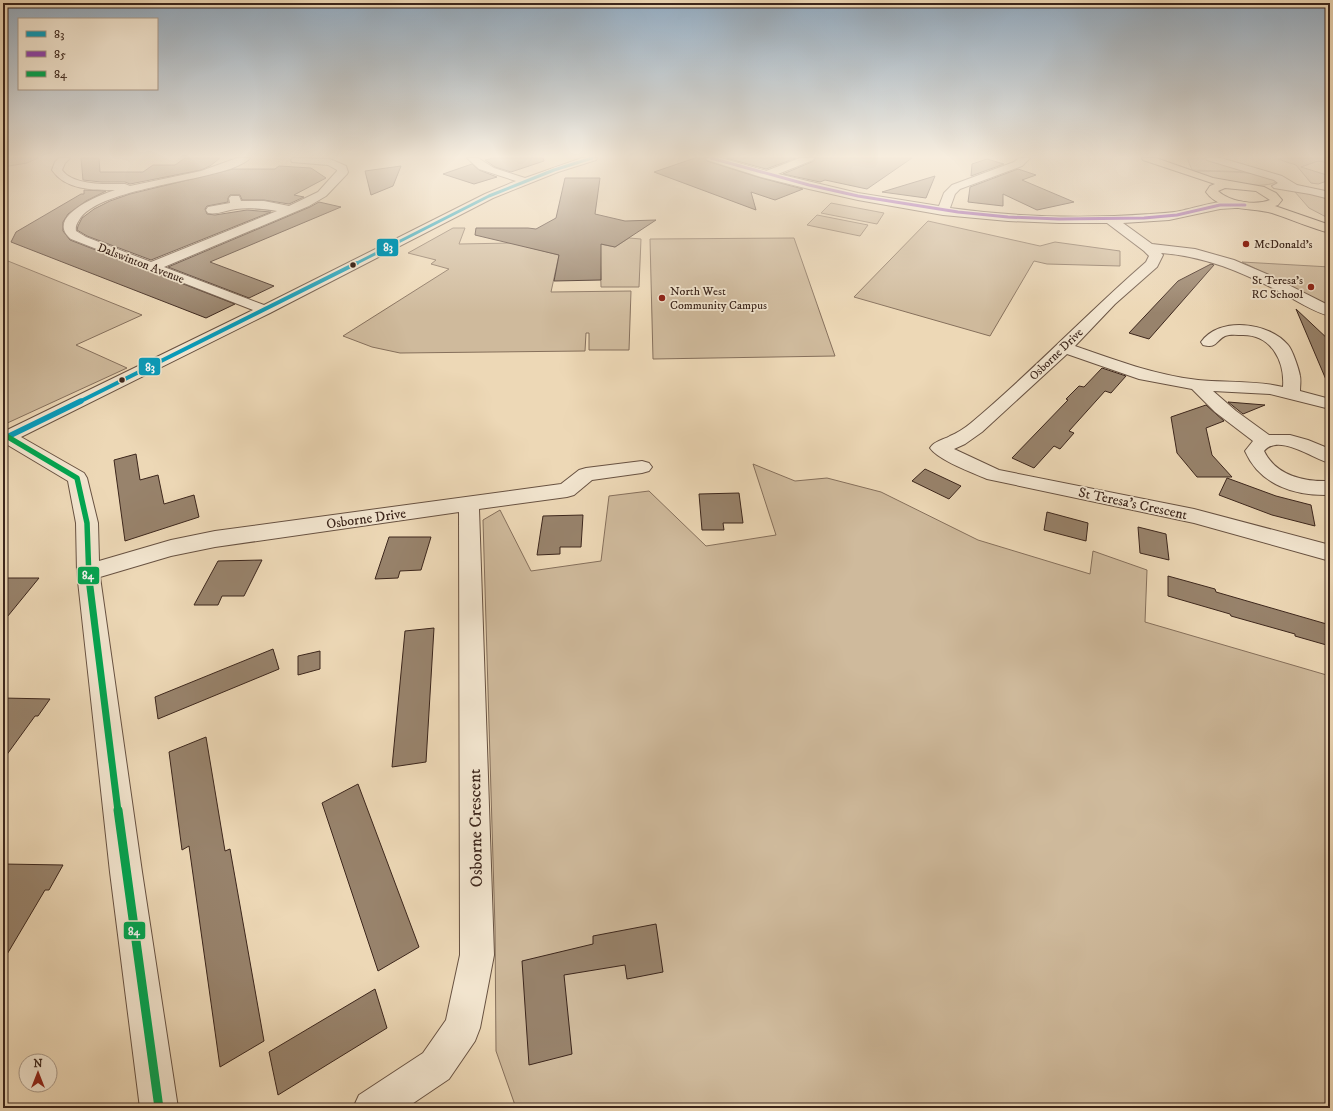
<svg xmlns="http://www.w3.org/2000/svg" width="1333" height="1111" font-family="'IM FELL DW Pica',serif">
  <rect width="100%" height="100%" fill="#edd8b6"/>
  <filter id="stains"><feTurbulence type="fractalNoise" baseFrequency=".005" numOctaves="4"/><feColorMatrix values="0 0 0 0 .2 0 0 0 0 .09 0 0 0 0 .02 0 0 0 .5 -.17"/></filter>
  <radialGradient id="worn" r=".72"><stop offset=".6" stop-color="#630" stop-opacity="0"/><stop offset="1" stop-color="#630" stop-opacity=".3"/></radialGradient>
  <g fill="#cfba9c" stroke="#86705c">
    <path d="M3,158H38L27,163L3,167Z"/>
    <path d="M1187,158H1206L1248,172L1192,170Z"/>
    <path d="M1283,158H1330V163L1318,161L1301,167L1330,176V180L1318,184L1311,183L1296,165L1278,159Z"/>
    <path d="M1198,171C1213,172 1268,170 1276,182C1260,191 1210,179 1193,172Z"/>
    <path d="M1295,192H1303L1330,199V219L1309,208Z"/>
    <path d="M831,203L884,213L877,224L821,213Z"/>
    <path d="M817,215L868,225L860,236L807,225Z"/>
    <path d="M928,221L1040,246L1055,242L1120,251V266L1047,264L1034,261L990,336L854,297Z"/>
    <path d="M453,228H465L459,244L512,243L559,255L551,292L631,291L629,350H589V333H586L585,351L400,353L372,347L343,336L449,269L431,264L436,260L408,253Z"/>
    <path d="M629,238L641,239L639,287H601L600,244L615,247Z"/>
    <path d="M794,238L835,356L653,359L650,239Z"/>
    <path d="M3,259L142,315L76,345L127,368L3,425Z"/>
    <path d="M1242,262L1330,267V306Z"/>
    <path d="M753,464L795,481L827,478L881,492L978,540L1090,574L1093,551L1147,570L1145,622L1330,676V1108H516L496,1051L495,928L483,520L500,510L531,571L601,561L609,496L649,491L706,546L776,535Z"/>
  </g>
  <g fill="#98836c" stroke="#3c261c">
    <path d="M81,158H99L100,172H143L153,165H175L185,158H220L210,166L201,170L130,184L125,182H101L83,180Z"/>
    <path d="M493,158H543L544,161L511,172L495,167L485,160Z"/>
    <path d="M695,158H705L707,161L761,178L803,189L775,200L751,192L756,210L654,172Z"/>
    <path d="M726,158H796L766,169Z"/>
    <path d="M815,158H912L867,189L825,180L820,182L783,174L814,161Z"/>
    <path d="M987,159L1004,164L971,176L972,164Z"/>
    <path d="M472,164L479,170L497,177L474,184L443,174Z"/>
    <path d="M279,166L311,168L326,178L294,195L304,197L289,204L264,200H242L240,195H230L228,198V202L207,206L205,209L207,214L215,215L247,210L271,212L151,260L87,236L77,230L78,226L82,218L94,209L110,201L130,194L233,169H275Z"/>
    <path d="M401,166L393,186L371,195L365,171Z"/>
    <path d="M1018,169L1036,175L1022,180L1074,202L1037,210L1003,194V206L968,202L970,187Z"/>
    <path d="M935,176L926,198L882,192Z"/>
    <path d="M565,178H600L595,214L625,221L656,220L615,247L601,244V280L554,281L559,255L475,235L476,228H528L536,229L556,218Z"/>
    <path d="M84,190L106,191L86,201L68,214L63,222V231L70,240L235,304L206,318L11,242L16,232L81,194H84Z"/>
    <path d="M319,202L341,207L210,262L274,286L249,298L168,267L310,207Z"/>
    <path d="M1211,264L1214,265L1149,339L1129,333L1178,281Z"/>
    <path d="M1296,309L1330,341V389Z"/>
    <path d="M1102,368L1126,376L1111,393L1105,391L1069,431L1074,433L1060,449L1054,446L1034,468L1012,458L1068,400L1066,399L1079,386L1084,387Z"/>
    <path d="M1228,402L1265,405L1243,414Z"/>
    <path d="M1206,405L1224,421L1206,428L1212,455L1232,477H1197L1177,453L1171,417Z"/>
    <path d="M136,454L140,480L158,475L164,504L194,495L199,517L125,541L114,460Z"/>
    <path d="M925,469L961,486L949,499L912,481Z"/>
    <path d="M1227,478L1276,496L1311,505L1315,526L1272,515L1219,495Z"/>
    <path d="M739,493L743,523H723L724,530H702L699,494Z"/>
    <path d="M1047,512L1088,523L1086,541L1044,530Z"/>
    <path d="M583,515L581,547H560V554L537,555L543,516Z"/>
    <path d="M1138,527L1166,534L1169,560L1140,553Z"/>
    <path d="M389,537H431L421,570L400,571L398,578L375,579Z"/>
    <path d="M262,560L244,596H222L218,605H194L218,561Z"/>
    <path d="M1168,576L1215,589L1216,592L1330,625V646L1295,636V634L1231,616L1230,614L1168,596Z"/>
    <path d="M3,578H39L3,622Z"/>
    <path d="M434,628L426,762L392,767L405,631Z"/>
    <path d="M273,649L279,669L158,719L155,697Z"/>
    <path d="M320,651V669L298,675V656Z"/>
    <path d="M3,698L50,699L38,716H35L3,760Z"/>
    <path d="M206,737L225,851L230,849L264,1041L220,1067L189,846L182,850L169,752Z"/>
    <path d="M358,784L419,947L378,971L322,803Z"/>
    <path d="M3,864L63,865L49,890H45L3,961Z"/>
    <path d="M656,924L663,972L627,979L625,965L564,975L572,1054L529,1065L522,961L593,944V936Z"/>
    <path d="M375,989L387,1028L278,1095L269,1052Z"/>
  </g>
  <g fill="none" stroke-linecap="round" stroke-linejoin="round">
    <defs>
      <g id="minor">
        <path d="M59,158H70L65,163L62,170C73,186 108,184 125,184L130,186L201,171L237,158H250C247,162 240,165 235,167C198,182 104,189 81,217C78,222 75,225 76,231L86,237L151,262L277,211C264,209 250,207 236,209C227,210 217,215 208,213L206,210L208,207L230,203L229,198L231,196H239L241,201H264L289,206L318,192L337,171V170L328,165L292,162L291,160L292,158L330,159L346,166L348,172L347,174L326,196L309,206L164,267L264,305L485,194L516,181L479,169L467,158H478L494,168L525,178L582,158H597L596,160L558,172L493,198L270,313L21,437L84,473L87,478L98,523L99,561L171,540L215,531L561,484L579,470L586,468L642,461L649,463L652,467L649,471L642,473L592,480L574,495L567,497L479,509L494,955L480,1028L475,1041L449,1079L406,1108H353L359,1095L423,1053L446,1020L460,955L459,512L215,547L171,556L100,577L142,872L178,1108H140L110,872L77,572L76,523L68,481L6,444L3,445V432L253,310L71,239C44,217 99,195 115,190C93,190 65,190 52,170L55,162Z"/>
        <path d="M706,158H721L766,171L800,158H814L813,160L778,174L858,193L939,206L944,193L952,185L1014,162L1019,158H1030L1022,166L960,189L955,194L950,208C1016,217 1084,219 1150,214C1160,213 1171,213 1180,211C1203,206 1226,197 1249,203L1251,205L1249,207L1220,209L1169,220L1123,223L1152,244L1195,249L1234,260L1269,275L1330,306V316C1313,312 1296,300 1280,292C1242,272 1204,256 1161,253L1163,255L1157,267L1115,304L1075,346C1115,360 1155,375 1198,380C1226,383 1255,380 1283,387C1285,362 1272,335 1243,335C1237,335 1230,334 1225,336C1215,341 1217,349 1203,345L1201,342C1219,316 1269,322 1288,345C1292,349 1299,369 1300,376C1301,381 1300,386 1300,391L1330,399V409L1270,394L1213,391L1236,411L1269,435H1290L1308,440L1330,449V463C1313,459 1279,433 1264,451C1276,476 1305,482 1330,481V495C1294,496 1260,485 1245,451L1253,441L1215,412L1192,389L1139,379L1067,354L982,432L965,444L954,449L999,470L1194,509L1330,545V561L1194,523L987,479C973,473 938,460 930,448C934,441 943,440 950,436C957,433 965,428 971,423C1032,372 1086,314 1146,262L1149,256L1144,251L1107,223H1059L1008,221L943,215L858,200L809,189L761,177L707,160Z"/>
        <path d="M1206,158H1221L1282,176L1297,185L1330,192V199L1310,194L1274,188L1272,186L1278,183L1274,180L1207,160Z"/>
      </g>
      <path id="highway" d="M1142,158H1156L1213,178L1264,187L1276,193L1282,200L1278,205L1275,206L1330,225V233C1310,228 1291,219 1272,213C1251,207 1220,212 1206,192L1210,186L1215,184L1143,160ZM1225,188L1256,191L1270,200C1255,206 1230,202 1218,191Z"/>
    </defs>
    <use href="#minor" stroke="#685242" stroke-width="2"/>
    <use href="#highway" stroke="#3c261c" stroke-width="2"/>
    <use href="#minor" fill="#f3e6d0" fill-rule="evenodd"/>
    <use href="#highway" fill="#edd8b6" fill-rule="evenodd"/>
    <defs>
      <path id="bus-1-far2" d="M355,264L489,196L554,170L592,158"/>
      <path id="bus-1-far1" d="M79,402L357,263"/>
      <path id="bus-1" d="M3,439L81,401"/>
      <path id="bus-2" d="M711,158L809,185L858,196L958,212L1008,217L1059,219L1144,218L1177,215L1220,205H1245"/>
      <path id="bus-3-far2" d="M8,437L77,478L87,523L89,580"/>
      <path id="bus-3-far1" d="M89,579L118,811"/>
      <path id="bus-3" d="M118,810L159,1108"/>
    </defs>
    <use href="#bus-1-far2" stroke="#f3e6d0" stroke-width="4.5"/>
    <use href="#bus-1-far1" stroke="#f3e6d0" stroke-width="6"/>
    <use href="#bus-1" stroke="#f3e6d0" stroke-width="8"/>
    <use href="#bus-2" stroke="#f3e6d0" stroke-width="4.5"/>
    <use href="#bus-3-far2" stroke="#f3e6d0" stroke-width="8"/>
    <use href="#bus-3-far1" stroke="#f3e6d0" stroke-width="10"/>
    <use href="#bus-3" stroke="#f3e6d0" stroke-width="12"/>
    <use href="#bus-1-far2" stroke="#069cbc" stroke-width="3"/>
    <use href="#bus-1-far1" stroke="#069cbc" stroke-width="4"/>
    <use href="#bus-1" stroke="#069cbc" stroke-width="5.5"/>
    <use href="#bus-2" stroke="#8e44ad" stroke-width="3"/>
    <use href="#bus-3-far2" stroke="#00a651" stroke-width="5.5"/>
    <use href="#bus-3-far1" stroke="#00a651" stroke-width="7"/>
    <use href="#bus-3" stroke="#00a651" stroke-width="9"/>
  </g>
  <linearGradient id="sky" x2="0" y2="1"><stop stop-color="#92aabf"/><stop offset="0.5" stop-color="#f7edde"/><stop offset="1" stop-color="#f7edde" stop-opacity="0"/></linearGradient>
  <rect width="1333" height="313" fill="url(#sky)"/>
  <g fill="#8f2418" stroke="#f3e6d0" stroke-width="1.5">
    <circle cx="1246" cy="244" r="4"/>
    <circle cx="1311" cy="287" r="4"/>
    <circle cx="662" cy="298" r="4"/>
  </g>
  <g fill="#3c261c" stroke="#f3e6d0" stroke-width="1.5">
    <circle cx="353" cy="265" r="3.5"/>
    <circle cx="122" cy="380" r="3.5"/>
  </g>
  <g text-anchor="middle" stroke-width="3.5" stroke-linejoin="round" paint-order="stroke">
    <g font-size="12" fill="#3c261c" stroke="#f3e6d0" text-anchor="start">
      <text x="1254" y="248">McDonald's</text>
      <text x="1303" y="284" text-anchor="end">St Teresa's<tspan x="1303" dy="14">RC School</tspan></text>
      <text x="670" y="295">North West<tspan x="670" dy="14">Community Campus</tspan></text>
    </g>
    <g font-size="12" fill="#3c261c" stroke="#f3e6d0">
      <text transform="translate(141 263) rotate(21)" y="4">Dalswinton Avenue</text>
      <text transform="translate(1056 354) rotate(-44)" y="4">Osborne Drive</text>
    </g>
    <g font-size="14" fill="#3c261c" stroke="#f3e6d0">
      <text transform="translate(1133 503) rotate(12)" y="5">St Teresa's Crescent</text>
      <text transform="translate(366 518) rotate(-8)" y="5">Osborne Drive</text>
    </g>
    <g font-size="17" fill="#3c261c" stroke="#f3e6d0">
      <text transform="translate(475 828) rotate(-91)" y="6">Osborne Crescent</text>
    </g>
  </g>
  <g stroke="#f3e6d0" stroke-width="1.5">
    <rect x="376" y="238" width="23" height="19" rx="4" fill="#069cbc"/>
    <rect x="138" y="357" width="23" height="19" rx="4" fill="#069cbc"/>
    <rect x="77" y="566" width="23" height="19" rx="4" fill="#00a651"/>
    <rect x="123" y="921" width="23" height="19" rx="4" fill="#00a651"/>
  </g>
  <g font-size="11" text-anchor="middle" font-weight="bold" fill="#fff">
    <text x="388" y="251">83</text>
    <text x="150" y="371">83</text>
    <text x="88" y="579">84</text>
    <text x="134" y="935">84</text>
  </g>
  <rect width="1333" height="1111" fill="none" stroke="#edd8b6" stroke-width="16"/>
  <rect x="4" y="4" width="1325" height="1103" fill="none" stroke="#3c261c" stroke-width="2"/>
  <rect x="8" y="8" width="1317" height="1095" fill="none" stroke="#3c261c"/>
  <rect x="18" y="18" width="140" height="72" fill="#f3e6d0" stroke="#aa9988"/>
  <rect x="26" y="31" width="20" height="6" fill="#069cbc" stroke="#aa9988"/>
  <text x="54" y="38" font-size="12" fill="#3c261c">83</text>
  <rect x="26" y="51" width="20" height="6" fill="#8e44ad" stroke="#aa9988"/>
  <text x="54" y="58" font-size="12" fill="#3c261c">85</text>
  <rect x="26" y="71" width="20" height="6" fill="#00a651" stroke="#aa9988"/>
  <text x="54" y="78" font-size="12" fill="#3c261c">84</text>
  <g transform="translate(38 1073)"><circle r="19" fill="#f3e6d0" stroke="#aa9988"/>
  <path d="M0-3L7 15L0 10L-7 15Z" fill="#8f2418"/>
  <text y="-6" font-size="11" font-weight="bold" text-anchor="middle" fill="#3c261c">N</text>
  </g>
  <rect width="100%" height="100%" filter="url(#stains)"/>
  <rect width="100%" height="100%" fill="url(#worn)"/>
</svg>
